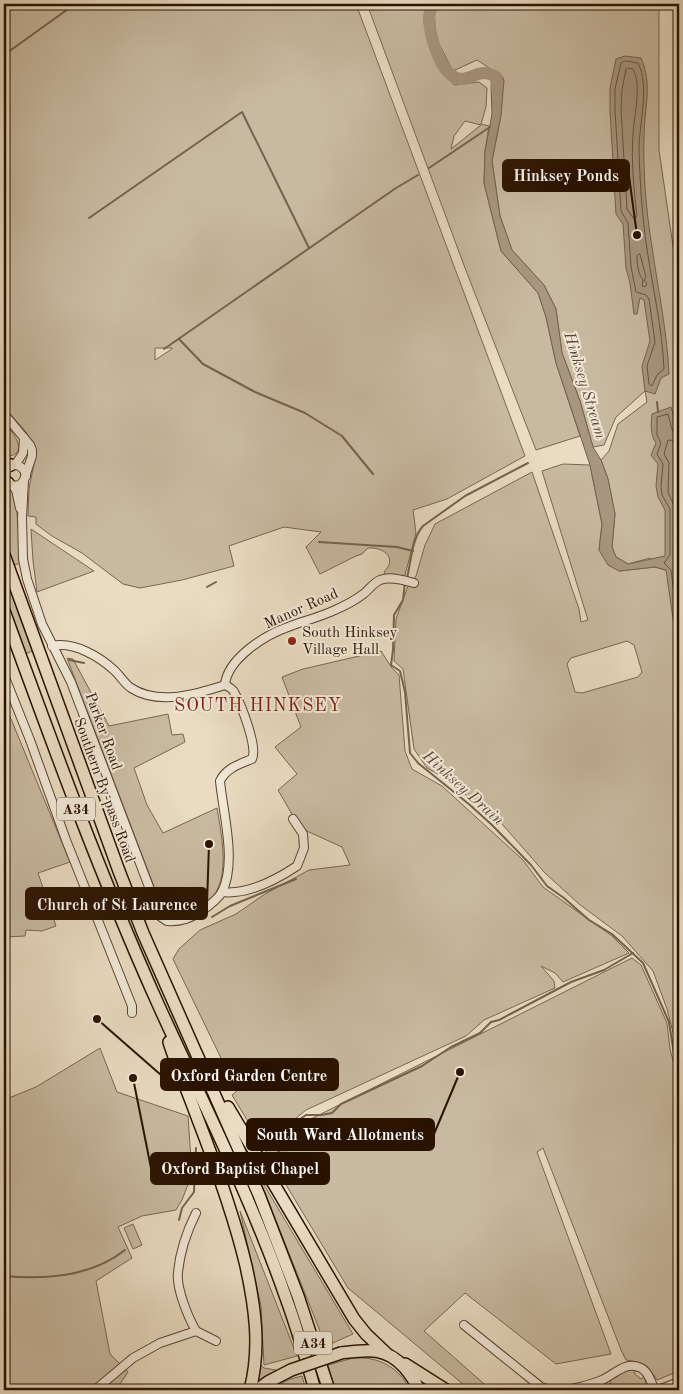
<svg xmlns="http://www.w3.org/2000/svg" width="683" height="1394" font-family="'Old Standard TT',serif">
  <rect width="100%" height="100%" fill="#e9dcc2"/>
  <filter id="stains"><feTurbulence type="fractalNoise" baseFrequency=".004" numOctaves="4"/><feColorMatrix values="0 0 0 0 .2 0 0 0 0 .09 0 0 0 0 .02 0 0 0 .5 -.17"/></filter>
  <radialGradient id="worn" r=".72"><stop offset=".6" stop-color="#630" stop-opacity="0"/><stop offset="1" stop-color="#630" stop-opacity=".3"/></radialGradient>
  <g fill="#c8baa1" stroke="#786650" fill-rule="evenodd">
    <path d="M4,4H356L525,456L447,499L413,510L416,533L405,575L387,579L384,572C398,558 384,547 368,548L362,554L356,556L320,574L306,547L321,532L284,527L229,546L234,566L182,580L140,588L123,584L82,553L52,536L36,524V517L28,516L29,488L36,455L35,448L26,432L4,407ZM155,348H172V349L155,360Z"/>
    <path d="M367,4H426C425,9 424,15 424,20C425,43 441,67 454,85L479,82L487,88L486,107L481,124L489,126L485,151L484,183L501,251L538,293L546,317L556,363L580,436L536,450L465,268ZM465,121L481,125L451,149L454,136Z"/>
    <path d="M436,4H659V150L679,287V1056L667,1009L653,971L622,936L579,904L545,873L502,824L445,778L427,768L414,749L403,669L394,661L396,619L408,586L416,576L425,545L435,524L532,472L579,609L581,622L588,620L542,471L563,464L590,465L602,524L599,550L619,571L655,567L665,570L650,558L628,564L616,557L612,547L615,514L608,479L601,460L609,451L618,424L647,402L645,391L616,417L604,445L593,447L580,401L562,353L556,309L544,285L512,250L500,216L492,161L501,115L503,77L477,60L453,71L436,38L434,9ZM627,641L634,645L642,672L638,677L582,693L575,692L567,664L571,658Z"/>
    <path d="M4,422C13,433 32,455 4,457Z"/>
    <path d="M4,488C13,489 14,494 16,501L21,563L14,565L4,534Z"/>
    <path d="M31,529L94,571L37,592L33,561Z"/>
    <path d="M4,571L33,651L25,654L4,596Z"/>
    <path d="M381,651L392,668L399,675L405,751L412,769L442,786L523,860L543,887L612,936L629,953L563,982L555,973L541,966L554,981L555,988L484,1020L466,1036L306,1110L284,1128L276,1139L285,1153L298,1137L305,1122L632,958L641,965L667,1023L670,1049L675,1068L679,1073V1371L657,1380C649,1367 642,1362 626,1360L621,1350L543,1148L537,1152L611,1354L556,1364L465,1293L424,1331L491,1390H470L348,1288L232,1095L237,1091L173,959L179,949L200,930L236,914L265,894L309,870L350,865L342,847L300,828L278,790L297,774L275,747L301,727L282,677L303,669Z"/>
    <path d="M67,658L73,659L109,726L168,714L172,735L183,734L185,742L134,768L147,805L163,833L217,808C222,838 233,887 203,906C198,909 194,913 189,914C177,916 168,914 161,905Z"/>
    <path d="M4,702L70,862L38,873L56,926L42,931L26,930L25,936L4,937Z"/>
    <path d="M100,1048L117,1092L188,1116L192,1174L182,1200L176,1210L142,1216L118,1227L132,1258L96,1281L110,1354L128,1372L116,1390H4V1100L36,1087Z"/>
    <path d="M257,1173L353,1334L326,1346Z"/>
    <path d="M240,1211L297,1356L264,1365L261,1306Z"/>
    <path d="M133,1224L142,1245L133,1249L124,1228Z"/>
    <path d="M353,1358C378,1356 399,1367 410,1390H335L328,1365Z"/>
    <path d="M259,1363L264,1368L276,1370L253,1390Z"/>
    <path d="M625,1369L637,1370L634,1373L641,1379L644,1376L646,1383L639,1390H596L611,1383L608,1378Z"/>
    <path d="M302,1376L306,1390H269L290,1379Z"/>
  </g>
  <g fill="#a89780" stroke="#75624d">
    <path d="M625,56L641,58C653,84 644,110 644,137C643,173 646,210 652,247C658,289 667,331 669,374L661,378L655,394L645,391L642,366L650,341L644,300L640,298L637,314H634L630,283L626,268L623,224L616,214L610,111V88L616,59Z"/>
    <path d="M493,71L504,80L501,115L492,161L500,216L512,250L544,285L556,309L562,353L580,401L593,447L601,460L608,479L615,514L612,547L616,557L628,564L665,556V510L658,497L656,486L658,464L651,455L656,443C650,434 651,424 652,414L671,407L676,424L679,454V660L666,570L655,567L619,571L608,565L599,550L602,524L590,465L556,363L546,317L538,293L501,251L484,183L485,151L492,114L491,87Z"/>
  </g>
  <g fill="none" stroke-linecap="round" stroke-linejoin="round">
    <g stroke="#685440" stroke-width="1">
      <path d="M626,61L638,63C650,86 639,124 639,150C640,183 642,216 647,249C653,289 662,328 664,369L657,375L652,386L649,384L647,366L655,342L649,299L646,295L636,292L631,267L628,223L621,211L615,110V89L621,63Z"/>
      <path d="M628,68L633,69C642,85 634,116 633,134C631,161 634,189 637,216L634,219L627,209L621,110L622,90L626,69Z"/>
      <path d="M640,254L646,277L644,280L647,284L645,287L642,286L643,280C638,274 637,264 637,256Z"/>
      <path d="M679,435C670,434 671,422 668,414L657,417V435L661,443L657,454L663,464L661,486L662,495L670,509V555L664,563L671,570L679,632"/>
      <path d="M679,441L668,440L664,454L669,463L668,493L676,509V555L674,562L677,569L679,586"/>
      <path d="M679,449H675L673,452C679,467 671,483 679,497"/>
    </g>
    <g stroke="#75624d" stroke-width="2">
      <path d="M4,55L75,4"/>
      <path d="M429,168L490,127"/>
      <path d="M89,218L242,112L309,248"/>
      <path d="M179,339L203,364L255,392L305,413L342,436L373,474"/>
      <path d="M164,349L396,188L418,175"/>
      <path d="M657,402L658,412"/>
      <path d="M319,542L397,547L413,551"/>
      <path d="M407,578C411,562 412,538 423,526L465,496L528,463"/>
      <path d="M405,582L403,600L394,615L393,650L391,665L400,671L405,692L410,753L418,763L470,805L492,825L531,865L547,886L564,898L589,920L612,934L643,963L669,1022L674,1054L679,1068"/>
      <path d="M207,587L216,582"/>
      <path d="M69,660L84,663"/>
      <path d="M212,917L230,906L296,879"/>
      <path d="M278,1152L290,1143L296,1122L306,1115H321L332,1113L341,1104L422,1066L451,1047L480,1033L491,1022L499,1020L571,982L604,970L633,953"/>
      <path d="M179,1220L182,1208L194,1192L196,1148"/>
      <path d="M4,1276C46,1280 91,1277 125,1250"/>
    </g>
    <path stroke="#a89780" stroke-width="12" d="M432,4C431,9 429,14 429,19C430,36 441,80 463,79C476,77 481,68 496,77L497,88"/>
    <defs>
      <g id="minor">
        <path d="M4,414L30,445L32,450V456L24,480L22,517L23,559L27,579L42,624L71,682L154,900L161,917L167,921C181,922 191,918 203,910C210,905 218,899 222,892C237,862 223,813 220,781C226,768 240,764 252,759C258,747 241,704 234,692C233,689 229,687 225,685"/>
        <path d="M15,465L23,453L24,438"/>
        <path d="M24,480L20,485L13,486L6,481L5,472L11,465C19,464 25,468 26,476"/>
        <path d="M13,486L16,490L20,508"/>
        <path d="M52,646C74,641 100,657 115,671C121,677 125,684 131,688C159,706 197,694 225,685"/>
        <path d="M4,675L30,740L66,840L132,1006V1013"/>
        <path d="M225,685C227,659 265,635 288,627C304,621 320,617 335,610C344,606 354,601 362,595C368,591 373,583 380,580C390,576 404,580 414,583"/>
        <path d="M222,892C248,895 276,880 297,866L304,848L303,834L293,819"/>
        <path d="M464,1325L541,1387L549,1390"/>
        <path d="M196,1331C188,1317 176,1288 178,1272C180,1252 187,1231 196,1213"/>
        <path d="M95,1390L133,1358L160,1343L196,1331L216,1341"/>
        <path d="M568,1390C579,1387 591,1385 602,1380C614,1375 626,1360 641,1368C649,1372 651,1383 655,1390"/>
        <path d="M658,1390L679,1382"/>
      </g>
      <g id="highway">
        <path d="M4,464L11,465"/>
        <path d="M4,483H8"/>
        <path d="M4,555L119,871L143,933L259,1195L298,1296L329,1390"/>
        <path d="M4,611C52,743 100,875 158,1004C202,1101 251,1197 286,1298C297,1328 306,1359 315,1390"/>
        <path d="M169,1042C177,1067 188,1092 197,1117C216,1166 234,1215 246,1266C255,1307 261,1348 250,1390"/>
        <path d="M228,1107L354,1319L366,1334L386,1353"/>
        <path d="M341,1353C366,1350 385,1346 404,1367C410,1374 415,1381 419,1390"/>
        <path d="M405,1364L446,1390"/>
        <path d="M257,1390L268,1382L291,1370"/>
      </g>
    </defs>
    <use href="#minor" stroke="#594430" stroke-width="10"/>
    <use href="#highway" stroke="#291200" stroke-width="14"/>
    <use href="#minor" stroke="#f1e8d7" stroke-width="8"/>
    <use href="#highway" stroke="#e9dcc2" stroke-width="11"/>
    <defs>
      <path id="highway-bridge" d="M291,1370L341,1353"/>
    </defs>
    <use href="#highway-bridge" stroke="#291200" stroke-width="14" stroke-linecap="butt"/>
    <use href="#highway-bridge" stroke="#e9dcc2" stroke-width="11"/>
  </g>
  <circle fill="#8f2418" stroke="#f1e8d7" stroke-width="2" cx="292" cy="641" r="5"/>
  <g text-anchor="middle" stroke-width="4" stroke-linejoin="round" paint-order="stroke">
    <g fill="#f1e8d7" stroke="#655240" stroke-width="1">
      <rect x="57" y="797.5" width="38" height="23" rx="4"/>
      <rect x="294" y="1331.5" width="38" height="23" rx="4"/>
    </g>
    <g font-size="14" font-weight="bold" fill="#291200">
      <text x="76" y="814">A34</text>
      <text x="313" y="1348">A34</text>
    </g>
    <g font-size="15" fill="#291200" stroke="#f1e8d7">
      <text transform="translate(301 608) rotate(-24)" y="5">Manor Road</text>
      <text transform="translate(104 731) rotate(70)" y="5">Parker Road</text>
      <text transform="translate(105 790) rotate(70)" y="5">Southern By-pass Road</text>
    </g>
    <g font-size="15" fill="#291200" stroke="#f1e8d7" text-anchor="start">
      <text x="302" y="637">South Hinksey<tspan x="302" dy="17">Village Hall</tspan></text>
    </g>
    <g font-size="16" font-style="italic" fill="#5c4733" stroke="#f1e8d7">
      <text transform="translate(586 385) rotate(73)" y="6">Hinksey Stream</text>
      <text transform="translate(464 787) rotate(42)" y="6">Hinksey Drain</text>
    </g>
    <g font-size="18" letter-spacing="1" fill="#7a1f14" stroke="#f1e8d7">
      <text x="258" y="711">SOUTH HINKSEY</text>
    </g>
  </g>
  <path fill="none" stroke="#291200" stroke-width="2" d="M637 235L629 176M209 844L207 904M97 1019L161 1075M460 1072L434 1134M133 1078L151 1168"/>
  <g fill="#291200" stroke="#f1e8d7" stroke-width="2">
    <circle cx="637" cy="235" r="5"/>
    <circle cx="209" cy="844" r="5"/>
    <circle cx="97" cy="1019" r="5"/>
    <circle cx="460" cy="1072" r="5"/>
    <circle cx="133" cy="1078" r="5"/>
  </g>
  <g fill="#291200" stroke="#291200" stroke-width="2">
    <rect x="503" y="160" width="126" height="31" rx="5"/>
    <rect x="26" y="888" width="181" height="31" rx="5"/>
    <rect x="161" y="1059" width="177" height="31" rx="5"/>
    <rect x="247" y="1119" width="187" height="31" rx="5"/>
    <rect x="151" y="1153" width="178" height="31" rx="5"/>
  </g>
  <g font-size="16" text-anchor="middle" font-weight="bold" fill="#fff">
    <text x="566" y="181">Hinksey Ponds</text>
    <text x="117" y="910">Church of St Laurence</text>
    <text x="249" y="1081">Oxford Garden Centre</text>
    <text x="340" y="1140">South Ward Allotments</text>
    <text x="240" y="1174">Oxford Baptist Chapel</text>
  </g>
  <rect width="683" height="1394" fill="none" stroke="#e9dcc2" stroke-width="20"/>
  <rect x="5" y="5" width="673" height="1384" fill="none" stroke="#291200" stroke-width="2.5"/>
  <rect x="10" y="10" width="663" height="1374" fill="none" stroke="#291200"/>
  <rect width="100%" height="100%" filter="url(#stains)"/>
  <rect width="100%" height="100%" fill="url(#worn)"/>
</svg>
